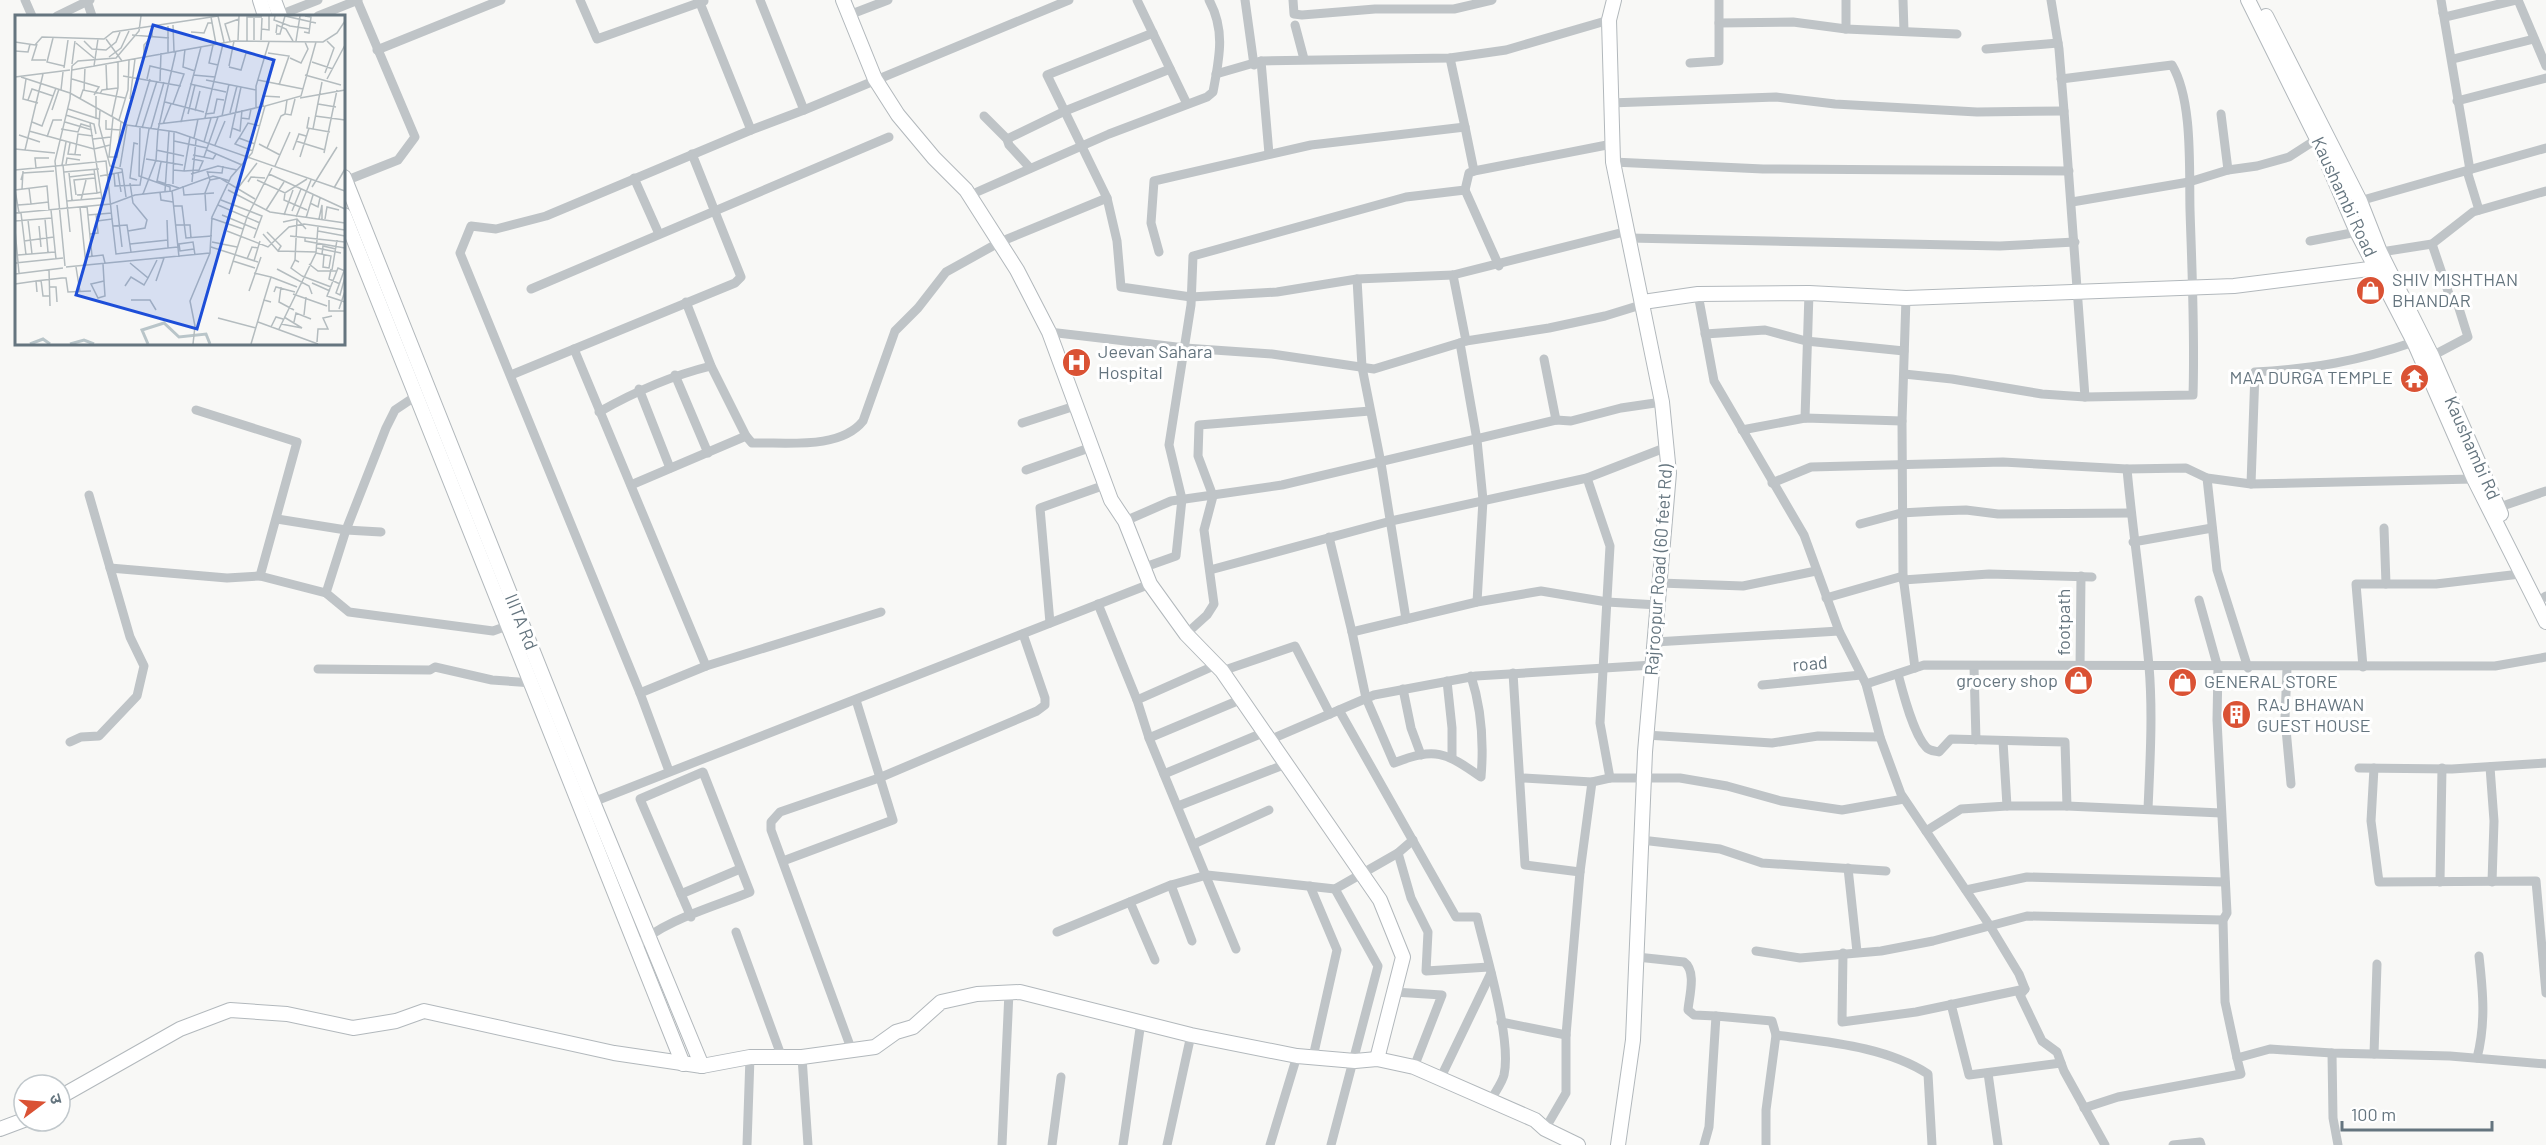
<svg xmlns="http://www.w3.org/2000/svg" width="2546" height="1145" font-family="Barlow,'Noto Sans Devanagari',sans-serif">
  <rect width="100%" height="100%" fill="#f8f8f6"/>
  <g fill="none" stroke-linecap="round" stroke-linejoin="round">
    <defs>
      <g id="secondary">
        <path d="M260,0L265,16"/>
        <path d="M274,0L280,16"/>
        <path d="M843,0L875,79L898,115L934,158L966,190L1017,270L1049,332L1111,500L1125,521L1150,584L1186,634L1222,671L1380,900L1403,957L1377,1059"/>
        <path d="M1614,0L1609,20L1613,162L1662,402L1669,473L1645,752L1633,1040L1618,1145"/>
        <path d="M2248,0L2317,139L2357,232L2414,342L2474,479L2546,622"/>
        <path d="M2266,16L2360,201L2380,252L2432,356L2501,514"/>
        <path d="M344,177L593,802L702,1066"/>
        <path d="M344,215L683,1064"/>
        <path d="M1643,302L1698,294L1809,293L1906,298L2234,286L2377,268"/>
        <path d="M60,1097L180,1029L230,1010L287,1014L353,1028L396,1021L424,1011L614,1053L702,1066L750,1057H802L875,1047L896,1032L913,1027L941,1002L977,994L1020,992L1191,1035L1297,1056L1355,1061L1377,1059L1414,1067L1535,1120L1545,1129L1578,1145"/>
        <path d="M0,1129L24,1120"/>
      </g>
    </defs>
    <use href="#secondary" stroke="#b2b8bc" stroke-width="16"/>
    <g stroke="#bfc4c7" stroke-width="9">
      <path d="M25,0L32,16"/>
      <path d="M580,0L597,39L704,1"/>
      <path d="M760,0L804,110"/>
      <path d="M1137,0L1187,104"/>
      <path d="M1245,0L1254,65"/>
      <path d="M1293,0L1294,14L1302,15L1375,9H1454L1492,0"/>
      <path d="M1846,0V29L1957,34"/>
      <path d="M1903,0L1904,31"/>
      <path d="M2051,0L2059,49L2064,111L2085,397"/>
      <path d="M2441,0L2470,170"/>
      <path d="M2518,0L2546,66"/>
      <path d="M87,1L92,16"/>
      <path d="M2443,13L2445,17L2516,0"/>
      <path d="M849,15L888,0"/>
      <path d="M57,16L90,0"/>
      <path d="M277,16L318,0"/>
      <path d="M318,16L358,0"/>
      <path d="M1719,23L1793,22L1846,29"/>
      <path d="M1295,25L1304,59"/>
      <path d="M1153,33L1047,75L1107,198L1117,241L1121,287L1191,297L1277,292L1357,279L1453,275L1628,231"/>
      <path d="M1986,49L2058,43"/>
      <path d="M377,50L501,0"/>
      <path d="M1450,58L1465,127"/>
      <path d="M2453,59L2534,39"/>
      <path d="M1261,61L1269,154"/>
      <path d="M1690,63L1719,61V0"/>
      <path d="M1216,74L1261,61L1450,58L1506,50L1609,20"/>
      <path d="M2457,101L2546,78"/>
      <path d="M1610,103L1776,97L1835,104L1977,112L2064,111"/>
      <path d="M2221,114L2228,170"/>
      <path d="M984,116L1007,139L1009,145L1030,168"/>
      <path d="M751,130L804,110L1069,0"/>
      <path d="M1007,139L1065,111L1170,69"/>
      <path d="M1613,162L1763,169L2069,171"/>
      <path d="M2467,171L2479,210"/>
      <path d="M634,178L659,234"/>
      <path d="M345,181L398,160L415,137L357,0"/>
      <path d="M1465,190L1499,266"/>
      <path d="M977,192L1109,134L1207,97L1213,92C1219,59 1226,31 1209,0"/>
      <path d="M2072,202L2189,182L2228,170L2257,166L2289,157L2317,139"/>
      <path d="M2356,202L2546,148"/>
      <path d="M1629,238L2000,246L2075,242"/>
      <path d="M2310,241L2357,232"/>
      <path d="M1159,252L1151,223L1154,181L1311,145L1465,127L1474,171"/>
      <path d="M2375,253L2432,244L2473,212L2546,191"/>
      <path d="M1453,275L1466,341"/>
      <path d="M1357,279L1362,367L1381,463L1406,619"/>
      <path d="M531,289L889,137"/>
      <path d="M1698,294L1714,381L1804,535L1839,631L1866,684L1880,737L1901,794L1990,926L2019,974L2025,989L2020,995L2042,1041L2057,1052L2064,1071L2105,1145"/>
      <path d="M1906,298L1902,421L1903,576L1915,668"/>
      <path d="M686,302L711,366L746,436L752,443C785,442 840,450 863,421L895,331L918,308L946,272L1000,242L1107,198"/>
      <path d="M1049,332L1185,348L1272,354L1374,369L1466,341L1549,328L1605,316L1644,304"/>
      <path d="M1705,334L1765,330L1806,341L1904,351"/>
      <path d="M1460,343L1477,440L1483,500L1477,602"/>
      <path d="M574,349L706,666"/>
      <path d="M2432,356L2468,337L2457,302L2451,300L2432,244"/>
      <path d="M1544,359L1556,420"/>
      <path d="M1904,374L1952,379L2042,394L2085,397L2193,395C2195,333 2192,272 2190,210C2189,169 2193,100 2172,65L2061,79"/>
      <path d="M511,375L735,283L741,277L692,154"/>
      <path d="M675,375L708,453"/>
      <path d="M639,389L670,468"/>
      <path d="M196,410L297,442L260,576L326,593L346,530L386,428L395,410L416,396"/>
      <path d="M599,412C636,391 670,376 711,366"/>
      <path d="M1805,418L1809,293"/>
      <path d="M1022,423L1075,406"/>
      <path d="M1742,430L1805,418L1902,421"/>
      <path d="M2127,469C2133,535 2143,600 2149,666C2153,713 2150,762 2148,809"/>
      <path d="M1026,470L1092,447"/>
      <path d="M1587,478L1610,546L1600,723L1610,778"/>
      <path d="M2207,478L2217,570L2248,668"/>
      <path d="M1772,483L1811,467L2003,462L2127,469L2186,468L2207,478L2251,484L2474,479"/>
      <path d="M2251,484L2255,372C2314,369 2358,361 2414,342"/>
      <path d="M631,485L746,436"/>
      <path d="M2494,509L2546,491"/>
      <path d="M277,519L346,530L381,532"/>
      <path d="M1125,521L1171,501L1282,485L1556,420L1571,421L1621,408L1662,402"/>
      <path d="M1860,524L1901,513L1937,511L1966,510L1998,514L2131,513"/>
      <path d="M2384,528L2386,584"/>
      <path d="M1329,537L1352,632L1477,602L1541,591L1607,602L1658,605"/>
      <path d="M2133,542L2212,528"/>
      <path d="M1145,567L1176,556L1182,499L1169,445L1191,305L1193,256L1406,197L1465,190L1469,173L1474,171L1612,144"/>
      <path d="M110,568L227,578L260,576"/>
      <path d="M1210,570L1391,521L1587,478L1667,447"/>
      <path d="M1903,580L1989,574L2092,577"/>
      <path d="M1660,583L1743,586L1816,571"/>
      <path d="M326,593L349,612L493,631L507,626"/>
      <path d="M1826,598L1903,576"/>
      <path d="M2543,598L2546,596"/>
      <path d="M2199,600L2218,668L2217,720L2227,913L2223,920L2225,1002L2237,1058"/>
      <path d="M1098,604L1137,700"/>
      <path d="M1050,623L1040,508L1105,485"/>
      <path d="M1352,632L1366,698L1394,763C1436,747 1445,752 1481,777C1484,742 1482,710 1471,676"/>
      <path d="M1186,634L1207,615L1214,604L1204,530L1213,496L1198,456L1199,425L1370,411"/>
      <path d="M1655,642L1839,631"/>
      <path d="M1216,665L1137,700L1149,738L1236,949"/>
      <path d="M1974,667L1976,740"/>
      <path d="M2363,667L2356,584H2436L2520,574"/>
      <path d="M2080,668L2081,576"/>
      <path d="M2287,668L2285,718L2291,784"/>
      <path d="M318,669L430,670L435,667L492,680L533,683"/>
      <path d="M1222,671L1295,646L1330,714"/>
      <path d="M1513,673L1525,865L1580,872"/>
      <path d="M1898,674C1903,693 1913,733 1926,747C1929,751 1935,751 1939,752L1951,739L2065,742L2067,806"/>
      <path d="M1447,681L1452,728V758"/>
      <path d="M1866,684L1924,665L2495,666L2546,657"/>
      <path d="M1762,685L1861,675"/>
      <path d="M1403,689L1411,728L1421,755"/>
      <path d="M640,693L460,253L471,226L496,229L546,216L751,130L700,3"/>
      <path d="M1339,710L1456,917H1477C1486,955 1512,1039 1504,1075C1502,1083 1495,1092 1491,1100"/>
      <path d="M1646,735L1772,743L1818,736L1880,737"/>
      <path d="M1149,738L1242,699"/>
      <path d="M1269,740L1374,695L1476,676L1653,665"/>
      <path d="M2003,741L2007,806"/>
      <path d="M70,742L81,737L99,736L137,696L144,666L130,637L89,495"/>
      <path d="M2490,767L2494,821L2492,882"/>
      <path d="M2359,768L2452,769L2546,763"/>
      <path d="M2374,768L2371,821L2379,882L2536,881L2546,993"/>
      <path d="M669,771L640,693L706,666L881,612"/>
      <path d="M1164,774L1265,732"/>
      <path d="M1522,778L1592,782L1610,778H1680L1727,786L1781,801L1842,810L1904,799"/>
      <path d="M588,804L1150,584"/>
      <path d="M1178,806L1286,764"/>
      <path d="M1926,831L1961,809L2007,806H2067L2221,813"/>
      <path d="M1641,840L1720,849L1762,863L1886,871"/>
      <path d="M1194,844L1269,810"/>
      <path d="M1398,853L1411,898L1428,932L1426,971L1489,967"/>
      <path d="M783,861L893,820L856,700"/>
      <path d="M1848,868L1857,952"/>
      <path d="M2440,882L2442,768"/>
      <path d="M1171,885L1192,941"/>
      <path d="M1310,886L1337,950L1313,1057"/>
      <path d="M1966,890L2027,877L2225,882"/>
      <path d="M681,894L740,869"/>
      <path d="M1130,902L1155,960"/>
      <path d="M736,932L781,1055"/>
      <path d="M1057,932L1171,885L1207,875L1335,889L1398,853L1413,840"/>
      <path d="M636,947C663,920 714,907 750,892L703,772L640,799L691,917"/>
      <path d="M1756,951L1800,958L1881,951L1933,941L2027,916L2223,920"/>
      <path d="M1843,953L1842,1022L1916,1012L2025,989"/>
      <path d="M1637,957L1684,962C1697,971 1689,997 1688,1010L1694,1015L1716,1016"/>
      <path d="M1394,992L1442,995L1414,1067"/>
      <path d="M1951,1004L1969,1075L2061,1063"/>
      <path d="M1501,1022L1566,1035"/>
      <path d="M852,1051L771,830V822L780,812L879,778L1037,711L1045,705V698L1023,634"/>
      <path d="M2332,1053L2333,1118L2338,1145"/>
      <path d="M2374,1054L2377,964"/>
      <path d="M802,1057L808,1145"/>
      <path d="M2477,1058C2486,1023 2483,992 2479,956"/>
      <path d="M1988,1073L1998,1145"/>
      <path d="M1441,1077L1491,973"/>
      <path d="M2084,1108L2118,1097L2241,1074L2237,1058L2270,1049L2332,1053L2450,1056L2546,1064"/>
      <path d="M1545,1129L1566,1093V1035L1580,872L1592,782"/>
      <path d="M747,1145L750,1057"/>
      <path d="M1002,1145L1009,992"/>
      <path d="M1052,1145L1061,1077"/>
      <path d="M1123,1145L1141,1022"/>
      <path d="M1167,1145L1191,1035"/>
      <path d="M1270,1145L1297,1056"/>
      <path d="M1331,1145L1378,966L1335,889"/>
      <path d="M1704,1145L1709,1127L1716,1016L1772,1021L1776,1035"/>
      <path d="M1766,1145V1110L1776,1035C1826,1042 1885,1046 1928,1074L1932,1145"/>
      <path d="M2173,1145L2200,1142L2201,1145"/>
    </g>
    <use href="#secondary" stroke="#fff" stroke-width="14"/>
  </g>
  <defs>
    <symbol id="shop-disc" viewBox="-11 -11 22 22"><circle r="9.5" fill="#da5234" stroke="#fff"/><path d="M-5-2.5h2.3a2.7 3.5 0 0 1 5.4 0H5L5.5 6h-11ZM-1.5-2.5h3a1.5 2.3 0 0 0-3 0Z" fill="#fff"/></symbol>
    <symbol id="hospital-disc" viewBox="-11 -11 22 22"><circle r="9.5" fill="#da5234" stroke="#fff"/><path d="M-5-5h3v3.5h4V-5h3V5h-3V1.5h-4V5h-3Z" fill="#fff"/></symbol>
    <symbol id="temple-disc" viewBox="-11 -11 22 22"><circle r="9.5" fill="#da5234" stroke="#fff"/><path d="M0-6L5-2H3V0L6.5 2.5H4V6H1.5V3h-3V6H-4V2.5H-6.5L-3 0V-2H-5Z" fill="#fff"/></symbol>
    <symbol id="building-disc" viewBox="-11 -11 22 22"><circle r="9.5" fill="#da5234" stroke="#fff"/><path d="M-4-6H4V6H1V3H-1V6H-4ZM-2.5-4.3h1.7v1.8h-1.7ZM.8-4.3h1.7v1.8H.8ZM-2.5-1h1.7V.8h-1.7ZM.8-1h1.7V.8H.8Z" fill="#fff"/></symbol>
  </defs>
  <g fill-rule="evenodd">
    <use href="#shop-disc" x="2354" y="274" width="33" height="33"/>
    <use href="#hospital-disc" x="1060" y="346" width="33" height="33"/>
    <use href="#temple-disc" x="2398" y="362" width="33" height="33"/>
    <use href="#shop-disc" x="2062" y="664" width="33" height="33"/>
    <use href="#shop-disc" x="2166" y="666" width="33" height="33"/>
    <use href="#building-disc" x="2220" y="698" width="33" height="33"/>
  </g>
  <g text-anchor="middle" stroke-width="6" stroke-linejoin="round" paint-order="stroke">
    <g font-size="18" fill="#65757f" stroke="#fff">
      <text transform="translate(2344 197) rotate(65)" y="6">Kaushambi Road</text>
      <text transform="translate(2472 448) rotate(66)" y="6">Kaushambi Rd</text>
      <text transform="translate(1659 570) rotate(-86)" y="6">Rajroopur Road (60 feet Rd)</text>
      <text transform="translate(521 622) rotate(68)" y="6">IIITA Rd</text>
      <text transform="translate(2064 622) rotate(-90)" y="6">footpath</text>
      <text transform="translate(1810 664) rotate(-5)" y="6">road</text>
    </g>
    <g font-size="18" fill="#65757f" stroke="#fff" text-anchor="start">
      <text x="2392" y="286">SHIV MISHTHAN<tspan x="2392" dy="21">BHANDAR</tspan></text>
      <text x="1098" y="358">Jeevan Sahara<tspan x="1098" dy="21">Hospital</tspan></text>
      <text x="2393" y="384" text-anchor="end">MAA DURGA TEMPLE</text>
      <text x="2058" y="687" text-anchor="end">grocery shop</text>
      <text x="2204" y="688">GENERAL STORE</text>
      <text x="2257" y="711">RAJ BHAWAN<tspan x="2257" dy="21">GUEST HOUSE</tspan></text>
    </g>
  </g>
  <g transform="translate(15 15)">
    <rect width="330" height="330" fill="#f8f8f6"/>
    <path fill="none" stroke="#b9c5c9" stroke-width="3" d="M15,329L28,324L35,329M55,329L69,325L79,329M133,329L127,315L149,308L164,322L191,319L195,329"/>
    <path fill="none" stroke="#b4bcbf" stroke-width="1.5" d="M203,1L209,27M260,1L259,5L275,11L295,14M196,2L201,29M239,3V25M158,10L159,36M153,11V37M247,14L254,15V1M176,17L189,18L193,8H197M289,17L294,18L296,2L290,1M261,18L262,10L271,14L278,26M261,19H265L270,1L301,8M117,20L154,23M38,23L32,47L49,51M91,24L107,46M223,25L224,1M246,25L247,3M69,26L77,34L91,35L101,27L105,17M215,26L210,9L224,4M232,26V2H247M281,26L285,1M0,27L20,30L27,22L89,24L98,17L203,1M61,28L79,43M22,29L17,45H31M198,30L194,48L203,50M170,34L168,52L180,56M0,36L13,37L15,29M253,38L274,41L264,70M129,41V30L137,21V13M94,42L106,33L114,16M275,43L286,48L293,34L290,27M297,47L318,54M57,49L60,26M91,49L92,75M79,51L83,24M214,51L219,26M214,52L226,55L231,38L251,42M49,53L53,25M57,55L219,26L308,27L322,18L330,6M310,58L319,33L312,26M178,60L200,62M290,60L326,70M108,61L166,71M0,62L55,55M6,62L55,78L112,110L161,117L330,176M11,64L8,84L23,88M57,64L84,72L79,80M132,64L135,51L169,59L158,89M312,64L330,30M191,65L241,75M243,65L288,74M145,66L146,38M175,69L211,77M46,75L48,57M69,76L70,52M85,79L87,75L103,73M285,83L330,75M65,84L68,75L110,83M115,84L120,44M13,85L17,74L38,81M272,85L270,99L276,100L280,84M150,87L189,97M303,89L321,92M248,91V81L265,82M241,93V71L254,27M53,94L84,104M37,95L44,74M85,95L84,110L95,151L107,154L111,182M180,96L185,76M215,98L222,71M173,99L180,70M190,99L199,98L202,84L209,85M51,100L79,109L81,119M97,101L103,73V47M207,101L214,69M300,101L330,105M294,102L292,113L315,117M98,103L94,142H102L106,107M190,103L208,29M226,103L234,104L236,94M81,104V81M91,105V114L106,115M104,105L113,75L114,45M17,107L27,111L41,73M50,107L77,115M166,107L186,32M75,108L88,190M143,109L202,102L249,91M148,109L156,89M121,111L135,64M125,113L124,161L155,172V176M127,113L142,66M136,113L149,67M217,113L225,116L227,95M46,114L63,117L66,109L76,112M298,114L307,67M143,115L161,36M14,116L79,134L95,130M4,120L25,127M32,122L38,105H47M179,123L183,104M215,123L226,72M224,123L220,129L238,136M78,124L96,122M159,126L192,133M281,126L310,135M189,127L196,103M55,128L53,139L66,140M240,129L224,123L233,108L245,111M244,129L265,140M200,130L210,106M252,133L266,101L270,99M0,134L40,138M10,135L28,59M141,135L169,141M192,135L227,150M278,135L284,119L291,121M309,138L322,75M60,139L63,119L78,121M178,140L198,144L201,139M189,142L203,102M285,142L294,113M131,144L168,150M146,147L142,166L164,173M51,149L52,143L65,145M47,150L51,127M48,150L55,217M260,151L275,117M105,152L112,110M21,153L20,143H34M79,154L82,178L86,177M0,155L91,146L97,204M158,155L169,156L175,122M169,156L184,155L188,146L177,144M49,157L84,154M193,157L207,158L208,151M54,158L57,185M103,158L106,177M99,159L100,171L125,170L134,114M176,159L203,151L222,155M254,159L330,194M85,161L108,157M54,162L79,159M6,165L8,158L39,156M122,165L115,163L119,128L123,129M195,165L205,163L240,184M242,165L270,178L292,164M177,167L181,125M233,167L236,162L250,163M158,169L159,117M168,171L169,180L199,178M297,172L322,132M223,173L242,148M319,173L330,154M7,174L8,156M0,175L32,171L34,195M0,175L4,198M213,175L255,197L330,208M150,176L154,116M157,176L164,242M145,177L146,185L158,187M270,178L269,185L292,195M128,179L141,145L143,115M61,180L59,165L80,163M62,180L82,178M66,185L71,165M206,185L247,201L239,223M52,186L87,183M295,188L303,192L305,183M16,189L34,187M3,190L16,189L14,173M102,190L107,232M203,190L245,208M72,191L77,241M159,191H167L171,223L197,221M65,192L71,250M36,195L41,244M251,195L269,167M191,196L190,178L195,165L192,156M277,196L286,174M0,198L96,189L120,180L157,176L198,161L215,166M6,198L11,240M73,200L97,198M207,200L241,214M269,200L278,175M281,202L296,165M196,203L228,214M291,203L298,180M30,204L33,237M282,204L280,245L284,247M304,204L307,190V205M310,204L312,192L324,195M13,205L17,239M152,205L153,233L163,232M0,206L37,203M82,206L97,204L101,239L153,233M268,207L282,204L291,214M161,210H175L176,223M24,211L26,232M98,211L112,210L116,237M0,215L4,258M113,216L130,213L132,205L118,188L115,168M212,216L253,232L274,212L289,209L330,215M303,216L330,221M75,219L83,218L81,199M248,219L263,236L266,231L252,217M275,221L330,227M290,222V226L330,233M9,226L39,222M197,227L222,232M115,229L153,225M196,232L243,247M302,233L326,238M179,234L165,236L164,229L178,227L180,240M263,236L301,237M301,238L316,241L314,253L308,252L309,240M307,239L308,231L321,234M3,240L40,237M71,242L88,240L90,248M232,244L237,232L243,233M280,245L276,253L287,261M218,246L240,253M239,246L245,226M0,248L48,243M88,249L89,266L90,281L83,283L76,269L89,266M294,249L303,256H322M50,251L40,146L55,84L57,51L63,46L101,43L124,16L126,1M51,252L195,238M61,252L65,277M262,254L294,271L297,279M316,254L314,264L325,269M34,255L35,291M317,255L322,225M329,256L321,278L325,280L330,262M330,256L323,253L312,281L330,287M239,258L256,262L249,285M0,259L48,253M214,259L232,202L257,153M287,261L316,272M256,262L282,272M133,263L142,245M26,265L28,281H35M141,266L149,243M297,268L315,276M0,269L21,266M110,271L116,262L129,270L133,263L115,248M34,272H41L42,287M266,272L264,287L279,295M234,276L246,242M22,277L21,266L47,263H51L53,277L76,276M259,277L261,272L280,277M278,279L312,291M116,285H135L141,295M314,285V296H330M324,294L330,276M289,300L291,282M203,303L241,313M243,307L303,329M279,307L281,298L296,304M266,309L287,313L269,302M256,312L261,302L268,304M264,314L301,238L303,211M302,327L303,314H313L308,303L317,301M178,329L180,311L175,286L195,238L197,202L216,162L237,138L250,91L286,81L301,27M236,329L249,285L256,287"/>
    <path fill="#1d4ed8" fill-opacity="0.15" stroke="#1d4ed8" stroke-width="3" d="M138,10L259,45L182,314L61,280Z"/>
    <rect width="330" height="330" fill="none" stroke="#65757f" stroke-width="3"/>
  </g>
  <g transform="translate(42 1103) rotate(74)"><circle r="28" fill="#ffffff" stroke="#c1c8cc" stroke-width="1.5"/>
  <path d="M0-4.5L10 22L0 15L-10 22Z" fill="#da5234"/>
  <text y="-9" font-size="16" font-weight="bold" text-anchor="middle" fill="#65757f">उ</text>
  </g>
  <path d="M2342 1121v9h150v-9" fill="none" stroke="#65757f" stroke-width="3"/>
  <text x="2351" y="1121" font-size="18" fill="#65757f" stroke="#ffffff" stroke-width="4.5" paint-order="stroke">100 m</text>
</svg>
